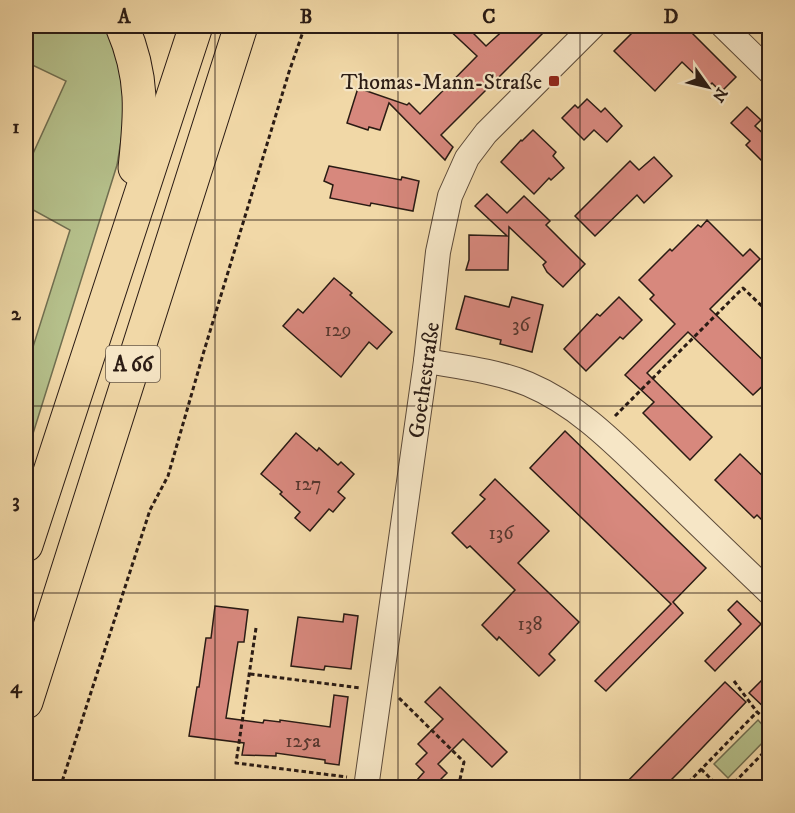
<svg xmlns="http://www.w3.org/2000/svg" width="795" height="813" font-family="'IM FELL DW Pica',serif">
  <rect width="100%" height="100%" fill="#f1d8a7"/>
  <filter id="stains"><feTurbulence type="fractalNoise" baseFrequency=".00333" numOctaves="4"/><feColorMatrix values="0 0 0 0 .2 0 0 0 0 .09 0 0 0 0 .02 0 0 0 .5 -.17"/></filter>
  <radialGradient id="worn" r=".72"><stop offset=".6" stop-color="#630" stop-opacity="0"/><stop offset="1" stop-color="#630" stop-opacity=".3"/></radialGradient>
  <g fill="#b5c08b" stroke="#706e50" stroke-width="1.5">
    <path d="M26,26H105L118,61L126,110L117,165L26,456V369L70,230L26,206V169L66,81L26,62Z"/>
    <path d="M758,720L769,732V736L728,778L714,764Z"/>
  </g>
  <g fill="#d7887d" stroke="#2a1b14" stroke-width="1.5">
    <path d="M445,26H466L486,46L508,26H550L441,135L453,147L445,160L389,103L380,130L369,127L368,130L347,123L358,88L407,105L409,103L420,114L477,56Z"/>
    <path d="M625,26H701L693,34L736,77L721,92L712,83L708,87L682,62L655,91L614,51L632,33Z"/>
    <path d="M587,99L601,112L605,108L622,126L607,142L594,130L584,140L562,118L575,105L578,108Z"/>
    <path d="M747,107L761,120L755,126L770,140V169L746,145L750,141L731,123Z"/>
    <path d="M533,130L556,152L553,156L564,168L551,180L549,178L534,194L501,162L521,140L522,141Z"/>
    <path d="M654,157L672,176L644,203L637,195L595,236L575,216L630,161L639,170Z"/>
    <path d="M329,166L401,180L402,177L419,181L413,211L371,203L370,206L330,198L333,185L324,181Z"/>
    <path d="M487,194L507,213L524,196L550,221L546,225L585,264L563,287L547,272L543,265L546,262L509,227L508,270H466L469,260V235L507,236L475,206Z"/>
    <path d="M707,220L743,256L750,249L760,259L710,309L770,367V379L753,395L688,332L647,373L712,437L690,460L643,413L654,402L625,375L675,324L650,299L654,295L639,280L670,249L672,251L698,225L701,227Z"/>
    <path d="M334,278L352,293L350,295L392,332L377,349L369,342L341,377L283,326L298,309L303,313Z"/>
    <path d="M465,296L509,307L512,297L543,305L532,352L500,344L501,340L456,329Z"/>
    <path d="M619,297L642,320L623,339L620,337L586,371L564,349L597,314L600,316Z"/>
    <path d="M565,431L706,568L673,602L683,613L606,691L595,681L671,604L530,468Z"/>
    <path d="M296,433L317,451L319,448L338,465L341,462L354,474L338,492L345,498L333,512L329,509L310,531L295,518L300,512L280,494L282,492L261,474Z"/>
    <path d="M740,454L770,483V528L757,515L754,518L715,480Z"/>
    <path d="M495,479L549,531L518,563L579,622L549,654L555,660L539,676L499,637L497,640L482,625L515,590L470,546L467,548L452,533L485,499L480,495Z"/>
    <path d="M737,601L761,624L715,671L705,661L741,624L728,610Z"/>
    <path d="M215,606L248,610L244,642H238L226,718L263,723L264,720L280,722V720L330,727L334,695L348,697L339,765L325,763V760L276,753V756L242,755L244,743L189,736L197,687H199L206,638H211Z"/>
    <path d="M344,614L358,616L351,669L325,666L324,670L291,666L298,617L343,622Z"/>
    <path d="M770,672V713L749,693Z"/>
    <path d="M725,682L746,702L683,768L663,788H621Z"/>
    <path d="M440,687L507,752L492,767L463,739L438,764L447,773L432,788H410L424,772L416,764L427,753L418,744L443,719L425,702Z"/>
  </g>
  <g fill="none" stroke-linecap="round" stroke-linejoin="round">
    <defs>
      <g id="minor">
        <path d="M723,26L770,72"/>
        <path d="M426,361C461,367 496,371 528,384C580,406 618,447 658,485C695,521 732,557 770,593"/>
        <path d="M366,788L426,361L438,252L450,196L467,158L486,133L593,26"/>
      </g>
      <g id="highway">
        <path d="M122,26C144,77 141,114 135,168"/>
        <path d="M26,545L196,26"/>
        <path d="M26,702L241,26"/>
      </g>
    </defs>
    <use href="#minor" stroke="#5c4a39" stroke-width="26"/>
    <use href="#highway" stroke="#2a1b14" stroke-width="35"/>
    <g stroke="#2a1b14" stroke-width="3" stroke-dasharray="4.5 3" stroke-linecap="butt">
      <path d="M615,416L743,288L770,314"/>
      <path d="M256,628L236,763L347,777"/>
      <path d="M250,674L361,688"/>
      <path d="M734,681L757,712"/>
      <path d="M399,698L464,762L458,788"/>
      <path d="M701,769L720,788"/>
      <path d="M60,788L150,510L168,476L204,351L289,72L305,26"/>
      <path d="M683,788L757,712L770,723"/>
      <path d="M729,788L770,746"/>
    </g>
    <use href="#minor" stroke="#f6e6c6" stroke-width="24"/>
    <use href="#highway" stroke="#f1d8a7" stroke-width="33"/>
  </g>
  <path fill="none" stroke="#2a1b14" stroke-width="1.5" stroke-opacity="0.55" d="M215,26V788M398,26V788M580,26V788M26,220H770M26,406H770M26,593H770"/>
  <rect fill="#8f2418" stroke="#f6e6c6" stroke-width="2" x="548" y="75" width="12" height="12" rx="3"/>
  <g text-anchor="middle" stroke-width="4.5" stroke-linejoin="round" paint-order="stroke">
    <g font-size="20" fill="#55362e">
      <text x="521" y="331">36</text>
      <text x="338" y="336">129</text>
      <text x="308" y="490">127</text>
      <text x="501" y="539">136</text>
      <text x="530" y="630">138</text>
      <text x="303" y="747">125a</text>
    </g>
    <rect fill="#f6e6c6" stroke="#675849" stroke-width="1.5" x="106" y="346" width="54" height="36" rx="4.5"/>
    <g font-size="21" font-weight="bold" fill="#2a1b14">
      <text x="133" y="371">A 66</text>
    </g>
    <g font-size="22" fill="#2a1b14" stroke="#f6e6c6" text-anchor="end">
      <text x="542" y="89">Thomas-Mann-Straße</text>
    </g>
    <g font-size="22" fill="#2a1b14" stroke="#f6e6c6">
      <text transform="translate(423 380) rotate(-82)" y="8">Goethestraße</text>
    </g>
  </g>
  <rect width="795" height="813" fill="none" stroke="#f1d8a7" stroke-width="66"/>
  <g transform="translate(708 87) rotate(124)" stroke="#f6e6c6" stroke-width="4.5" paint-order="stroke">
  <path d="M0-4.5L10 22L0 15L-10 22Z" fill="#2a1b14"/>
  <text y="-9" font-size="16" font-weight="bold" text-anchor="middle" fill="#2a1b14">N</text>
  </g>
  <rect x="33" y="33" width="729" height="747" fill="none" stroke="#2a1b14" stroke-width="2"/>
  <g font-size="20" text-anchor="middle" font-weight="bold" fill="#2a1b14">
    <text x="124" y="23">A</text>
    <text x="306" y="23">B</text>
    <text x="489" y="23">C</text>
    <text x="671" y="23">D</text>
    <text x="16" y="133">1</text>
    <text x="16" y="320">2</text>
    <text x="16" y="507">3</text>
    <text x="16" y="693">4</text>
  </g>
  <rect width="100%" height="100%" filter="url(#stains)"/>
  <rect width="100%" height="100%" fill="url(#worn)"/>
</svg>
